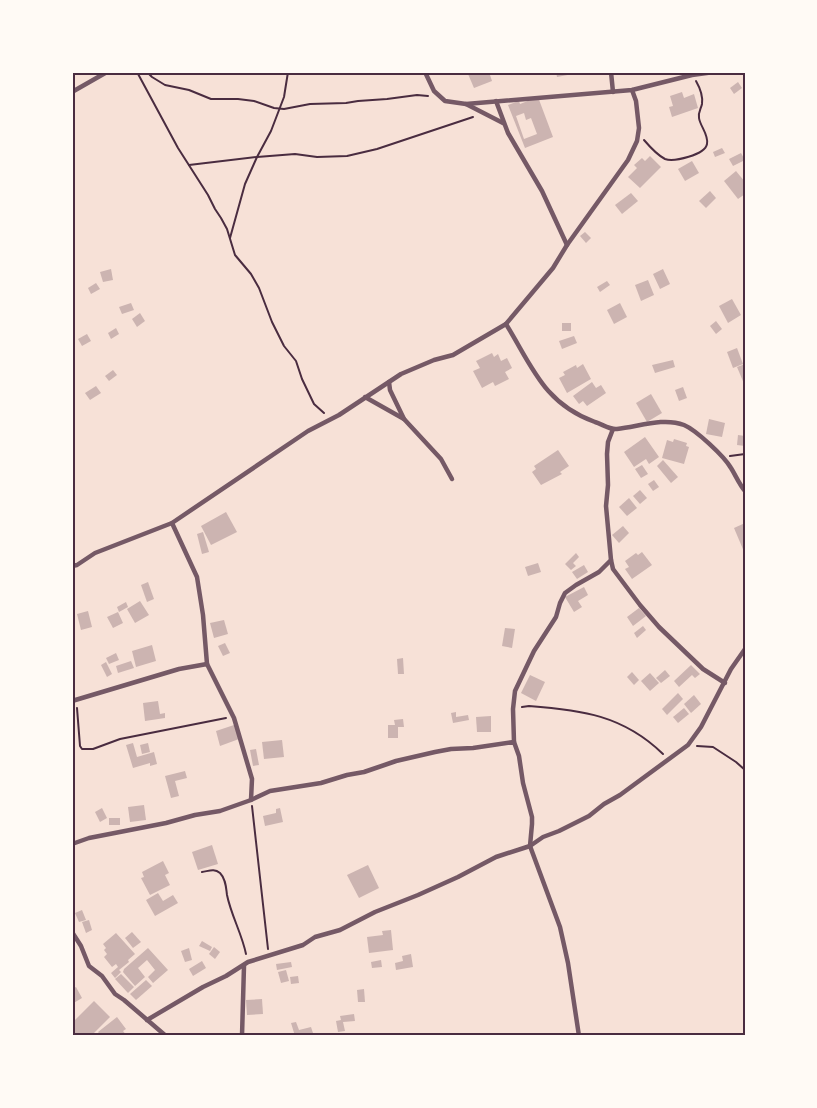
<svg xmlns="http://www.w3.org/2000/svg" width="817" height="1108" font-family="Karla,sans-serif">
  <rect width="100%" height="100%" fill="#f7e1d7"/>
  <g fill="#ccb4b1" fill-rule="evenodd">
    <path d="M473,72H489L492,81L474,88L468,74Z"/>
    <path d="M556,72H577L578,73L557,77Z"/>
    <path d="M738,82L742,88L734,94L730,88Z"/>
    <path d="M682,92L684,98L694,94L698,108L672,117L669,107L673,106L670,96Z"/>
    <path d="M538,97L553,137L525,148L508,105L519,101L520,104ZM524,113L526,120L531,118L537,134L524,139L516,116Z"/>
    <path d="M722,148L725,153L715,157L713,152Z"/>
    <path d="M741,153L745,160L733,166L729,159Z"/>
    <path d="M650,156L661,167L640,188L628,177L637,168L634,165L642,158L645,161Z"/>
    <path d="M692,161L699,173L685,181L678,169Z"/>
    <path d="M736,171L745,182V194L738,199L724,181Z"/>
    <path d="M710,191L716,198L706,208L699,201Z"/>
    <path d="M631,193L638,201L622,214L615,205Z"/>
    <path d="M585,232L591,238L586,243L580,236Z"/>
    <path d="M111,269L113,280L103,282L100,272Z"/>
    <path d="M663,269L670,284L660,289L653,274Z"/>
    <path d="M648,280L654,295L641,301L635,285Z"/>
    <path d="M607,281L610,285L600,292L597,287Z"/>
    <path d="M96,283L100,289L91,294L88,288Z"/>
    <path d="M732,299L741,315L728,323L719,306Z"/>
    <path d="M131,303L134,310L122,314L119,307Z"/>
    <path d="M620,303L627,317L614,324L607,310Z"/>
    <path d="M140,313L145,321L137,327L132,319Z"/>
    <path d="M716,321L722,329L716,334L710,326Z"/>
    <rect x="562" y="323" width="9" height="8"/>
    <path d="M116,328L119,334L111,339L108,333Z"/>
    <path d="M87,334L91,341L82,346L78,339Z"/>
    <path d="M574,336L577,343L562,349L559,341Z"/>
    <path d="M737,348L743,364L733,368L727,352Z"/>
    <path d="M492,353L494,357L498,354L501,361L507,358L512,368L505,372L509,379L495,386L493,382L482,388L473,371L480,368L476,361Z"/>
    <path d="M673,360L675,367L655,373L652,365Z"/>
    <path d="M583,364L591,379L567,393L559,378L565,375L563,372L576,365L577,368Z"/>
    <path d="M745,364V386L737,367Z"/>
    <path d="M113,370L117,375L109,381L105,376Z"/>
    <path d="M592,382L596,388L601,385L606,393L587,406L583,401L579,404L573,396Z"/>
    <path d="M96,386L101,393L90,400L85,393Z"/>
    <path d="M683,387L687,398L679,401L675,390Z"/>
    <path d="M651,394L662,413L647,422L636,403Z"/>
    <path d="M709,419L725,423L722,437L706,434Z"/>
    <path d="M738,435L745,436V446L737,445Z"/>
    <path d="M645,437L659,457L649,464L646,459L634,467L624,452Z"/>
    <path d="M674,439L687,443L686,446L689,447L684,464L662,458L667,440L673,442Z"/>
    <path d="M558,450L569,466L560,472L562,474L541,485L532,472L536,469L534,466Z"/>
    <path d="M663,460L678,477L671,483L657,466Z"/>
    <path d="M642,465L648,474L641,478L635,469Z"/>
    <path d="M654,480L659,487L653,491L648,484Z"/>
    <path d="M640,490L647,498L640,504L633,496Z"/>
    <path d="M629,498L637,508L627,516L619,507Z"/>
    <path d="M226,512L237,532L211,545L201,526Z"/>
    <path d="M745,523V554L734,528Z"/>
    <path d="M623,526L629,533L619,543L612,535Z"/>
    <path d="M203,532L209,552L202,554L197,534Z"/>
    <path d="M642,552L652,565L632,579L625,569L629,567L625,561L636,553L638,555Z"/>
    <path d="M576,553L579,557L573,563L576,566L571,570L565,564Z"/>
    <path d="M538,563L541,572L528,576L525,567Z"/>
    <path d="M584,565L588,572L577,579L572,572Z"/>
    <path d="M148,582L154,599L147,602L141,585Z"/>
    <path d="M584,587L588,595L578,601L582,607L574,612L565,597Z"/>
    <path d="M140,601L149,615L135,623L127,609Z"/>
    <path d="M126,602L128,607L119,612L117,607Z"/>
    <path d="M639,608L646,616L633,626L627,617Z"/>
    <path d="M88,611L92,627L81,630L77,614Z"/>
    <path d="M118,612L123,623L113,628L107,617Z"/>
    <path d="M224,620L228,634L214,638L210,623Z"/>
    <path d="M643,626L646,630L637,638L634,633Z"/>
    <path d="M505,628L515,629L512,648L502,646Z"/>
    <path d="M225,643L230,653L223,656L218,646Z"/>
    <path d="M152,645L156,661L136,667L132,651Z"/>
    <path d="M116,653L119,660L109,664L106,658Z"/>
    <path d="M403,658L404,674H398L397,659Z"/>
    <path d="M131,661L134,668L118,673L116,666Z"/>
    <path d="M106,662L112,674L107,677L101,665Z"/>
    <path d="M691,665L700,674L695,678L692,675L679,687L674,681Z"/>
    <path d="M665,670L670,676L661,683L656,678Z"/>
    <path d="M632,672L639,680L634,685L627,677Z"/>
    <path d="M650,673L659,683L650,691L641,681Z"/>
    <path d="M530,675L545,682L536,701L521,693Z"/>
    <path d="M678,693L683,699L667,715L662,709Z"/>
    <path d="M694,695L701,704L691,713L684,704Z"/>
    <path d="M158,701L160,714L165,713V718L145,721L143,703Z"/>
    <path d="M684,708L689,714L678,723L673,717Z"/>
    <path d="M456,712V717L468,715L469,720L453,723L451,713Z"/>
    <path d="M491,716V732H477L476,717Z"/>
    <path d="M403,719L404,727H398V738H388V725H395L394,720Z"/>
    <path d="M234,725L239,739L220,746L216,731Z"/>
    <path d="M282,740L284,757L264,759L262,742Z"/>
    <path d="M133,743L137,757L154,752L157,764L150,766V763L133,768L126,745Z"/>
    <path d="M148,743L150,752L142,754L140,745Z"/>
    <path d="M256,749L259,765L253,766L250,750Z"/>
    <path d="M185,771L187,778L175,781L179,796L171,798L165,776Z"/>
    <path d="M144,805L146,820L130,822L128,807Z"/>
    <path d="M102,808L107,818L100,822L95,812Z"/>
    <path d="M280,808L283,822L265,826L263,816L276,813V809Z"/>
    <rect x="109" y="818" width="11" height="7"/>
    <path d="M212,845L218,864L198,870L192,852Z"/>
    <path d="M163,861L169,873L165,875L170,885L150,895L141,878L144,877L142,872Z"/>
    <path d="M368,865L379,888L359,898L347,875Z"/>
    <path d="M158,893L163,901L173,895L178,903L155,916L146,900Z"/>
    <path d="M82,910L86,920L79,922L75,913Z"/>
    <path d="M89,920L92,930L86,933L82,922Z"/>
    <path d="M391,930L393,950L369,953L367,937L383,935L382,931Z"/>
    <path d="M132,932L141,942L133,948L125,938Z"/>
    <path d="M116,933L135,954L128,960L129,962L119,970L121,972L115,978L111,973L118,967L116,964L112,967L104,957L107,954L104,950L106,948L103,944Z"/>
    <path d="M202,941L212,947L210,951L199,946Z"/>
    <path d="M214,947L220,952L215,959L209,954Z"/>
    <path d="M148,948L168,970L153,983L148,977L155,970L147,960L138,968L145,977L135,986L123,972L124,969Z"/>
    <path d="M189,948L192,960L185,962L181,951Z"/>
    <path d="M411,954L413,967L396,970L395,963L403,961L402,956Z"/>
    <path d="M381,960L382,967L372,968L371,962Z"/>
    <path d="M202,961L206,968L193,976L189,969Z"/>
    <path d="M291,962L292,967L277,970L276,964Z"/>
    <path d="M286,970L289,981L281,983L278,972Z"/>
    <path d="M121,974L134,987L128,993L115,979Z"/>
    <path d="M298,976L299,983L291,984L290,977Z"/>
    <path d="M146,980L152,986L136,1000L130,994Z"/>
    <path d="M76,987L82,998L72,1004V989Z"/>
    <path d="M364,989L365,1002H358L357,990Z"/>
    <path d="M262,999L263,1014L247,1015L246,1000Z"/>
    <path d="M94,1001L110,1017L91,1036H75L72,1033V1023Z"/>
    <path d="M354,1014L355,1021L343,1022L345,1031L338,1032L336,1021L341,1020L340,1016Z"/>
    <path d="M117,1017L126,1029L123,1031L127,1036H101L98,1032Z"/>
    <path d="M296,1022L299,1030L311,1027L313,1033L304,1036H299V1034L295,1036L291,1023Z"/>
  </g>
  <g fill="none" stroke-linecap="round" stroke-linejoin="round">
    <g stroke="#4a2c40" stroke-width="2">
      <path d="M137,72L178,148L208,195L215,209L221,218L227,229L235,255L251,274L259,288L272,322L284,346L296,361L302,379L314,404L324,413"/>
      <path d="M147,72L152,77L165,85L189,90L211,99H238L254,101L274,108L284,109L310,104L346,103L358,101L387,99L417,95L428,96"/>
      <path d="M644,140C650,147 657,155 665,159C674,162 705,155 707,144C709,135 700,126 699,118C698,112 701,109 702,104C703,97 700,88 696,81"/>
      <path d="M189,165L257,157L295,154L317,157L347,156L377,149L473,117"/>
      <path d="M230,238L245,184L257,157L271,131L284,97L288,72"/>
      <path d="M730,456L745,454"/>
      <path d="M522,707L529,706C581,710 623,715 663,754"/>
      <path d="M77,708L80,746L82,749H93L120,739L226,718"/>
      <path d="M697,746L713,747L736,762L745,770"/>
      <path d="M252,806L268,949"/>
      <path d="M202,872C209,871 214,868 220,873C226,879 226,888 227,895C231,915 242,934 246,954"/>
    </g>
    <g stroke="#755966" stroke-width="4.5">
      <path d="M425,72L434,91L445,101L466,104L632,90L692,75L714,72"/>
      <path d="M611,72L613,92"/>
      <path d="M72,92L107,72"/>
      <path d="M496,101L508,133L542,191L567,245"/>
      <path d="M466,104L503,123"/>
      <path d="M506,324C532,366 544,404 595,422C602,424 610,430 617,429C638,427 663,417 684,425C696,430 724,456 731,468C736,476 739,484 745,491"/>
      <path d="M389,382L390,390L404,419L441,459L452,479"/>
      <path d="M365,397L404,419"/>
      <path d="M172,523L197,577L203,615L207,664"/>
      <path d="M611,560L613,569L640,605L659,627L703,669L725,683"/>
      <path d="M72,566L77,565L95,553L172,523L308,431L339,415L401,374L434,360L453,355L506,324L553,268L567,245L628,160L637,141L639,128L636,101L632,90"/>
      <path d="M72,701L179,669L207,664L234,718L252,779L251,800"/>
      <path d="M514,742L513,709L515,691L534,651L556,617L560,603L565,593L576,585L599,572L611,560L606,506L608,485L607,454L608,442L613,429"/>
      <path d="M72,844L89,838L166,823L195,815L220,811L251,800L270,791L321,783L347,775L364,772L396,761L435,752L451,749L473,748L514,742L519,756L523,783L532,817V824L530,846L560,927L568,963L579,1036"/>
      <path d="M72,932L81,946L89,966L102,976L115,994L124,1000L166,1036"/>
      <path d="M147,1020L203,987L226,976L248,962L303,945L315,937L340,930L375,912L418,895L458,877L496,857L530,846L543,837L559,831L589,816L604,804L620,795L688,745L701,727L731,669L745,649"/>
      <path d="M242,1036L244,966"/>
    </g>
  </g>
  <rect width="817" height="1108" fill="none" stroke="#fffaf5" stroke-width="147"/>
  <rect x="74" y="74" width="670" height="960" fill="none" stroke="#4a2c40" stroke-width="2"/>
</svg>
